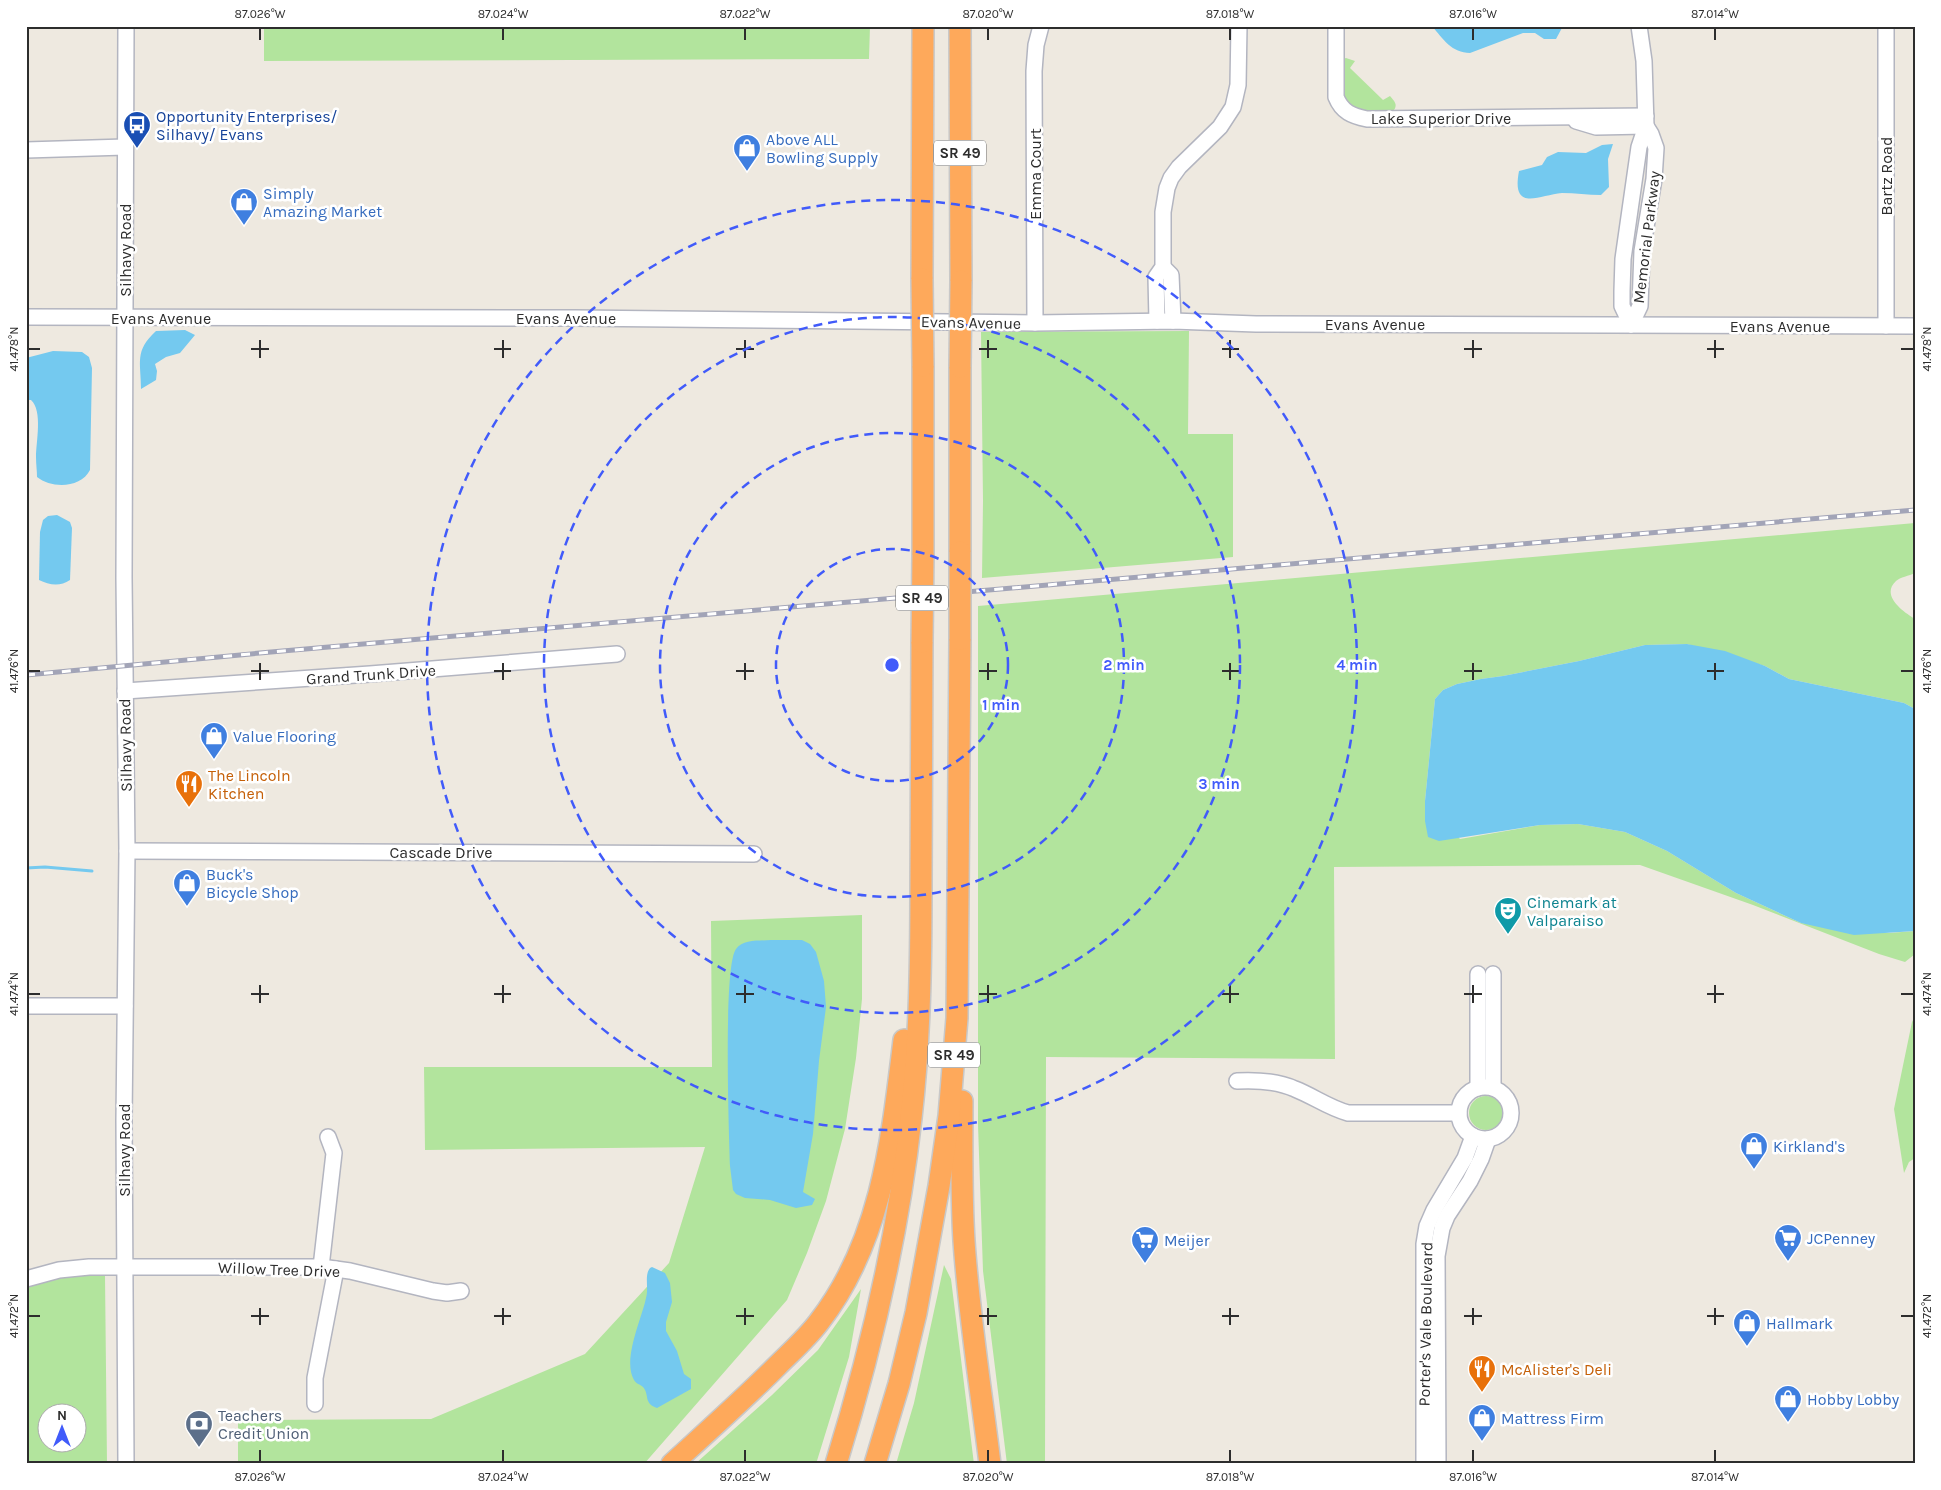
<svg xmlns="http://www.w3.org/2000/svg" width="1941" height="1490" font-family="Karla,sans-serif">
  <rect width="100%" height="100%" fill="#eee9e0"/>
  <g fill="#b2e49d" fill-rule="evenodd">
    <path d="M264,26H870L869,59L264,61Z"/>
    <path d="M1346,58L1355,61L1350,68L1383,100L1390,96C1394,101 1398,104 1394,110L1391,112H1360L1343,100V59Z"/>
    <path d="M1189,331L1188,434H1233V557L982,578L983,501L981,332Z"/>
    <path d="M1915,523V573C1909,576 1900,577 1896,581C1880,596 1904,612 1915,619V709L1904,703L1789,679L1765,666L1687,644L1645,645L1579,661L1503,676L1481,679L1457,684L1443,690L1435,699L1425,801L1460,839L1540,825L1578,824L1625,832L1667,851L1736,893L1801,923L1889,933L1915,931V954L1905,962L1879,954L1753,905L1640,865L1334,867L1335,1059L1046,1057L1045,1464H1007L983,1271L978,1125V606Z"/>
    <path d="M862,915V999L856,1058L845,1129L826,1201L807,1253L787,1300L644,1464H238V1420L431,1419L585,1354L669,1263L705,1147L425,1150L424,1067H712L711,921Z"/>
    <path d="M1915,1016V1158L1909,1162L1904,1173L1894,1109L1912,1022Z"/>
    <circle cx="1486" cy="1113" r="17"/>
    <path d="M944,1265L951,1279L974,1464H896L914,1403Z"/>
    <path d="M86,1275L105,1276L107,1464H26V1287L58,1278ZM48,1412H78V1442H48Z"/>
    <path d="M861,1289L849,1357L816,1464H695L772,1395L818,1350Z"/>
  </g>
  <g fill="#74c9ef">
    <path d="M1432,26H1563L1556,39H1544L1535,33H1523L1470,53C1452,53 1443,39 1432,26Z"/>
    <path d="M1613,144L1608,159L1609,187L1601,195C1588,195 1575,193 1562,193C1539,195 1511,213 1519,171L1542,165L1547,157L1558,152L1586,153L1602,145Z"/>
    <path d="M185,330L195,335L180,353L166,357L155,364L157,371L156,380L141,389C141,362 134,351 156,331Z"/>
    <path d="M53,351L82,352L89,357L92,368L90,470C81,488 52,489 37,477C37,471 36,464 36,457C36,442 43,411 31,400H26V358Z"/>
    <path d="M57,515L70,522L72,528L70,580C60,587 49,585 39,580L40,532L43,520L48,516Z"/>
    <path d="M1687,644L1725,651L1765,666L1789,679L1904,703L1915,709V931L1854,935L1801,923L1736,893L1667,851L1625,832L1578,824L1540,825L1439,841L1428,837L1425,821V801L1435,699L1443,690L1457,684L1481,679L1503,676L1579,661L1645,645Z"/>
    <path d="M771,940H802L810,944L816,952L824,981L826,1007L819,1061L813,1134L803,1192L815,1199L812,1205L796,1208L770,1200L745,1198L736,1194L733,1190L730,1166C729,1135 723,966 736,949C743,939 759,941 771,940Z"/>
    <path d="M652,1267L665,1273L670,1283L672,1302L666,1322V1331L677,1351L684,1374L691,1379V1389L657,1408C643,1403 650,1395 643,1387C640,1384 636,1384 634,1380C622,1360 642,1318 646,1298C649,1288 644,1275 650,1268Z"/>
  </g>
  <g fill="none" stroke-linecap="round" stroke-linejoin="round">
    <path stroke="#74c9ef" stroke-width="3" d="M26,868L45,867L92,871"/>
    <defs>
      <g id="minor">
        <path d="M126,26L124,578L127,851L124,1120L126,1464"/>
        <path d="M1336,26V97C1342,112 1352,116 1367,119L1646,116"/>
        <path d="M1886,26V326"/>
        <path d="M1576,121L1596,127L1646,126"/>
        <path d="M26,150L125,147"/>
        <path d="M1163,267L1171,275L1173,321"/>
        <path d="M26,317L575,318L1035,323L1173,321L1256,324L1915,326"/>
        <path d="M1157,321L1156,277L1163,267V212L1167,188L1171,178L1179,167L1220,127L1233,107L1238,85L1239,26"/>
        <path d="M1035,323L1034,71L1036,45L1041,26"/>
        <path d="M1631,325L1622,306V291L1623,259L1639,147L1646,126L1644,61L1639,26"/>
        <path d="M1631,325L1640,306L1642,251L1654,179L1656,148L1651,134L1646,126"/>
        <path d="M125,691L370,674L617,654"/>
        <path d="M127,851L754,854"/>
        <path d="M1478,974V1088"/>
        <path d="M26,1006H125"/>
        <path d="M1237,1081C1256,1080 1277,1081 1295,1089C1313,1096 1329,1108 1348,1113H1459"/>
        <circle cx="1485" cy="1113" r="26"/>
        <path d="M1493,1088V974"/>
        <path d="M321,1267L334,1153L328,1137"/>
        <path d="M26,1279L59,1270L89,1267H321L350,1271L433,1291L447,1293L461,1291"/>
        <path d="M315,1404V1378L336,1269"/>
        <path d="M1424,1464V1244L1427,1226L1434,1210L1465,1158L1473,1136"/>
        <path d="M1438,1464L1437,1256L1442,1228L1447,1216L1470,1181L1481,1159L1488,1139"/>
      </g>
      <g id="highway">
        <path d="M960,26L961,281"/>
        <path d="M922,279L923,26"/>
        <path d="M923,366V555"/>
        <path d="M960,552V367"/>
        <path d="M962,1101C962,1147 961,1194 964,1241C969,1316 981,1390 990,1464"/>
        <path d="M672,1464C707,1432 743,1400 777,1366C791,1352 807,1338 819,1322C882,1241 892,1138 904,1040"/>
        <path d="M836,1464C871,1351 898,1235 911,1118C920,1040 921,962 921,884C921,803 922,723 922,642"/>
        <path d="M875,1464L899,1384L916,1313L939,1186L949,1116L957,1018L960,639"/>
      </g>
    </defs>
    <use href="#minor" stroke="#b3b5c0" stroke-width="18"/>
    <use href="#highway" stroke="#c8c8c8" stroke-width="24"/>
    <use href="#minor" stroke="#fff" stroke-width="15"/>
    <use href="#highway" stroke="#fea95b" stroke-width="21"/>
    <defs>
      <path id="rail" d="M26,675L271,652L1915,510"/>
    </defs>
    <use href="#rail" stroke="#a2a4b7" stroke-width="5"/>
    <use href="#rail" stroke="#fff" stroke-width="3" stroke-dasharray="9" stroke-linecap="butt"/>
    <defs>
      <g id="highway-bridge">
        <path d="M922,279L923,366"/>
        <path d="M960,367L961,281"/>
        <path d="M960,639V552"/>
        <path d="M922,642L923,555"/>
      </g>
    </defs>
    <use href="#highway-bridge" stroke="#c8c8c8" stroke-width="24" stroke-linecap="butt"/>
    <use href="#highway-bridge" stroke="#fea95b" stroke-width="21"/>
  </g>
  <path fill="none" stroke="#2d2d2d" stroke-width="2" d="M260,28V40M503,28V40M745,28V40M988,28V40M1230,28V40M1473,28V40M1715,28V40M260,340V358M503,340V358M745,340V358M988,340V358M1230,340V358M1473,340V358M1715,340V358M28,349H40M251,349H269M494,349H511M736,349H754M979,349H997M1222,349H1239M1464,349H1482M1707,349H1724M1901,349H1914M260,663V680M503,663V680M745,663V680M988,663V680M1230,663V680M1473,663V680M1715,663V680M28,671H40M251,671H269M494,671H511M736,671H754M979,671H997M1222,671H1239M1464,671H1482M1707,671H1724M1901,671H1914M260,985V1003M503,985V1003M745,985V1003M988,985V1003M1230,985V1003M1473,985V1003M1715,985V1003M28,994H40M251,994H269M494,994H511M736,994H754M979,994H997M1222,994H1239M1464,994H1482M1707,994H1724M1901,994H1914M260,1308V1325M503,1308V1325M745,1308V1325M988,1308V1325M1230,1308V1325M1473,1308V1325M1715,1308V1325M28,1316H40M251,1316H269M494,1316H511M736,1316H754M979,1316H997M1222,1316H1239M1464,1316H1482M1707,1316H1724M1901,1316H1914M260,1450V1462M503,1450V1462M745,1450V1462M988,1450V1462M1230,1450V1462M1473,1450V1462M1715,1450V1462"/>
  <g fill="none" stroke="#415bfa" stroke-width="2.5" stroke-dasharray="9 6">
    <circle cx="892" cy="665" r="116"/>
    <circle cx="892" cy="665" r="232"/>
    <circle cx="892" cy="665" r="348"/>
    <circle cx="892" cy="665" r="465"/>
  </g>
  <defs>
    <symbol id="bus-pin" viewBox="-11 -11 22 30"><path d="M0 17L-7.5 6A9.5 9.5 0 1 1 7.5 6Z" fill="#1a4fb4" stroke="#fff"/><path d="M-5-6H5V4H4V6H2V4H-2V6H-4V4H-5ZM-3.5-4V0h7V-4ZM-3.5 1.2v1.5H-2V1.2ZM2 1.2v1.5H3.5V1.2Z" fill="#fff"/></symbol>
    <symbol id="shop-pin" viewBox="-11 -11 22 30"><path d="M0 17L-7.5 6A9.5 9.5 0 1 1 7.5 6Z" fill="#3f7fe0" stroke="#fff"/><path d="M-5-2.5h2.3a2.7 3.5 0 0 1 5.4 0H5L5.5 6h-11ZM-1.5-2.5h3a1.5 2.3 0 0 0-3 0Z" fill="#fff"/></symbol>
    <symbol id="restaurant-pin" viewBox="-11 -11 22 30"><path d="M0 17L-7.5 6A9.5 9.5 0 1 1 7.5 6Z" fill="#e8710a" stroke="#fff"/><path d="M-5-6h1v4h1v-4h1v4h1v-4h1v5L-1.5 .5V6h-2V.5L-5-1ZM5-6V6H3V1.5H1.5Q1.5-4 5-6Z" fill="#fff"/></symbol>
    <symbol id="theatre-pin" viewBox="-11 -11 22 30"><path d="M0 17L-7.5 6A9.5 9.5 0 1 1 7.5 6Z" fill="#0f9aa8" stroke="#fff"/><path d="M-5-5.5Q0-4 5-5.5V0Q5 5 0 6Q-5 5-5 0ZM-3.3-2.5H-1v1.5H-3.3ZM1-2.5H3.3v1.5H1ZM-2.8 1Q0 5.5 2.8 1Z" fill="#fff"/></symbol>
    <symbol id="supermarket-pin" viewBox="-11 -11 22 30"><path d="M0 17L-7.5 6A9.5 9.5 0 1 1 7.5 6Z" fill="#3f7fe0" stroke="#fff"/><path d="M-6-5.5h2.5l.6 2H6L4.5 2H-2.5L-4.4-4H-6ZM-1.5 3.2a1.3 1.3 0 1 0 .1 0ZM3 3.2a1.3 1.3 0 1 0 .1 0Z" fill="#fff"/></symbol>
    <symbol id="bank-pin" viewBox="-11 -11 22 30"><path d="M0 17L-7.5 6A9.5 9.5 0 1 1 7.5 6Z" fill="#5c6f8a" stroke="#fff"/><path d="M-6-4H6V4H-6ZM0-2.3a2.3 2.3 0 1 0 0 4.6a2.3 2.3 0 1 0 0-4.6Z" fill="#fff"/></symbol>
  </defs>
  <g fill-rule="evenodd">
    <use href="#bus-pin" x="121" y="109" width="32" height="43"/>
    <use href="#shop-pin" x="731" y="132" width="32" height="43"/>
    <use href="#shop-pin" x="228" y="186" width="32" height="43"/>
    <use href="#shop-pin" x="198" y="720" width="32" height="43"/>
    <use href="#restaurant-pin" x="173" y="768" width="32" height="43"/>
    <use href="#shop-pin" x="171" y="867" width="32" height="43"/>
    <use href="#theatre-pin" x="1492" y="895" width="32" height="43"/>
    <use href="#shop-pin" x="1738" y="1130" width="32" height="43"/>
    <use href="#supermarket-pin" x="1772" y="1222" width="32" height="43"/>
    <use href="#supermarket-pin" x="1129" y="1224" width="32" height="43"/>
    <use href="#shop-pin" x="1731" y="1307" width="32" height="43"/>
    <use href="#restaurant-pin" x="1466" y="1353" width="32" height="43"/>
    <use href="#shop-pin" x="1772" y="1383" width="32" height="43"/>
    <use href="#shop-pin" x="1466" y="1402" width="32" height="43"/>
    <use href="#bank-pin" x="183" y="1408" width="32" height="43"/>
  </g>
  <g text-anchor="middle" stroke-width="5" stroke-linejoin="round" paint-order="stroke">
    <g fill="#fff" stroke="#6c6c6c" stroke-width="1">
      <rect x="934" y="140.5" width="52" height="25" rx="4"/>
      <rect x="896" y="585.5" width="52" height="25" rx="4"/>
      <rect x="928" y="1042.5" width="52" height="25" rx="4"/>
    </g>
    <g font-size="15" font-weight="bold" fill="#2d2d2d">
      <text x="960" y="158">SR 49</text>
      <text x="922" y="603">SR 49</text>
      <text x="954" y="1060">SR 49</text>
    </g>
    <g font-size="16" fill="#164399" stroke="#fff" text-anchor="start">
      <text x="156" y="122">Opportunity Enterprises/<tspan x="156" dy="18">Silhavy/ Evans</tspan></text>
    </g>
    <g font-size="16" fill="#2d2d2d" stroke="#fff">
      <text x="1441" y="124">Lake Superior Drive</text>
      <text transform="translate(1035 174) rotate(-90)" y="6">Emma Court</text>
      <text transform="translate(1886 176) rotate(-90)" y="6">Bartz Road</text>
      <text transform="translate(1646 237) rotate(-83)" y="6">Memorial Parkway</text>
      <text transform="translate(125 250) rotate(-90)" y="6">Silhavy Road</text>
      <text x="161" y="324">Evans Avenue</text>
      <text x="566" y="324">Evans Avenue</text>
      <text transform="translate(971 322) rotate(1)" y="6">Evans Avenue</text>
      <text x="1375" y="330">Evans Avenue</text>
      <text x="1780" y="332">Evans Avenue</text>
      <text transform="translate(371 674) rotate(-4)" y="6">Grand Trunk Drive</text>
      <text transform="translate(125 745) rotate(-91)" y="6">Silhavy Road</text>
      <text x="441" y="858">Cascade Drive</text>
      <text transform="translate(124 1150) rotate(-90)" y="6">Silhavy Road</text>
      <text transform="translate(279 1269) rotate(2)" y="6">Willow Tree Drive</text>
      <text transform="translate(1425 1324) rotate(-89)" y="6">Porter's Vale Boulevard</text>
    </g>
    <g font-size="16" fill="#366cbe" stroke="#fff" text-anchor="start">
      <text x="766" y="145">Above ALL<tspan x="766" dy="18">Bowling Supply</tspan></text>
      <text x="263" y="199">Simply<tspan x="263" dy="18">Amazing Market</tspan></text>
      <text x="233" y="742">Value Flooring</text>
      <text x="206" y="880">Buck's<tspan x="206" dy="18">Bicycle Shop</tspan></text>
      <text x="1773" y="1152">Kirkland's</text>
      <text x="1807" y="1244">JCPenney</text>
      <text x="1164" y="1246">Meijer</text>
      <text x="1766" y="1329">Hallmark</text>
      <text x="1807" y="1405">Hobby Lobby</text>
      <text x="1501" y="1424">Mattress Firm</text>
    </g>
    <g font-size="16" fill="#c56008" stroke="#fff" text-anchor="start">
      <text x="208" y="781">The Lincoln<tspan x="208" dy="18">Kitchen</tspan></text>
      <text x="1501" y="1375">McAlister's Deli</text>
    </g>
    <g font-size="16" fill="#0d838f" stroke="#fff" text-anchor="start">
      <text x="1527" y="908">Cinemark at<tspan x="1527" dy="18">Valparaiso</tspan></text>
    </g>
    <g font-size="16" fill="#4e5e75" stroke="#fff" text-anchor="start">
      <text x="218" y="1421">Teachers<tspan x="218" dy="18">Credit Union</tspan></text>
    </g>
  </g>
  <circle cx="892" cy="665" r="8" fill="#415bfa" stroke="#fff" stroke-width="2.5"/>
  <g font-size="15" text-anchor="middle" font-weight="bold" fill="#415bfa" stroke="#fff" stroke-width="5" stroke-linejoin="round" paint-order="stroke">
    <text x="1124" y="670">2 min</text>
    <text x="1357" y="670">4 min</text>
    <text x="1001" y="710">1 min</text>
    <text x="1219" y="789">3 min</text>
  </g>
  <rect width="1941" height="1490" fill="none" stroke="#ffffff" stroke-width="55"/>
  <g transform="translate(62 1428)"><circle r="24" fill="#ffffff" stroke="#ababab"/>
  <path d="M0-4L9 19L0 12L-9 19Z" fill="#415bfa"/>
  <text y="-8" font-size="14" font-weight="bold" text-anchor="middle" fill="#2d2d2d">N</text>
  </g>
  <rect x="28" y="28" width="1886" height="1434" fill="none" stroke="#2d2d2d" stroke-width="2"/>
  <g font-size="12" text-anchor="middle" fill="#2d2d2d">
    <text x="260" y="18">87.026°W</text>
    <text x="503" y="18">87.024°W</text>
    <text x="745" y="18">87.022°W</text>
    <text x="988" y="18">87.020°W</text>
    <text x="1230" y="18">87.018°W</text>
    <text x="1473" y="18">87.016°W</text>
    <text x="1715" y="18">87.014°W</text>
    <text transform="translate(14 349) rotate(-90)" y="4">41.478°N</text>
    <text transform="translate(1927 349) rotate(-90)" y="4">41.478°N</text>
    <text transform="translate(14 671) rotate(-90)" y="4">41.476°N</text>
    <text transform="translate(1927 671) rotate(-90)" y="4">41.476°N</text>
    <text transform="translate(14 994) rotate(-90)" y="4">41.474°N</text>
    <text transform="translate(1927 994) rotate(-90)" y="4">41.474°N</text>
    <text transform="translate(14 1316) rotate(-90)" y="4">41.472°N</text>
    <text transform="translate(1927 1316) rotate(-90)" y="4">41.472°N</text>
    <text x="260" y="1481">87.026°W</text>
    <text x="503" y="1481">87.024°W</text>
    <text x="745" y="1481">87.022°W</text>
    <text x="988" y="1481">87.020°W</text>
    <text x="1230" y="1481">87.018°W</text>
    <text x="1473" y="1481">87.016°W</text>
    <text x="1715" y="1481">87.014°W</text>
  </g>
</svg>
